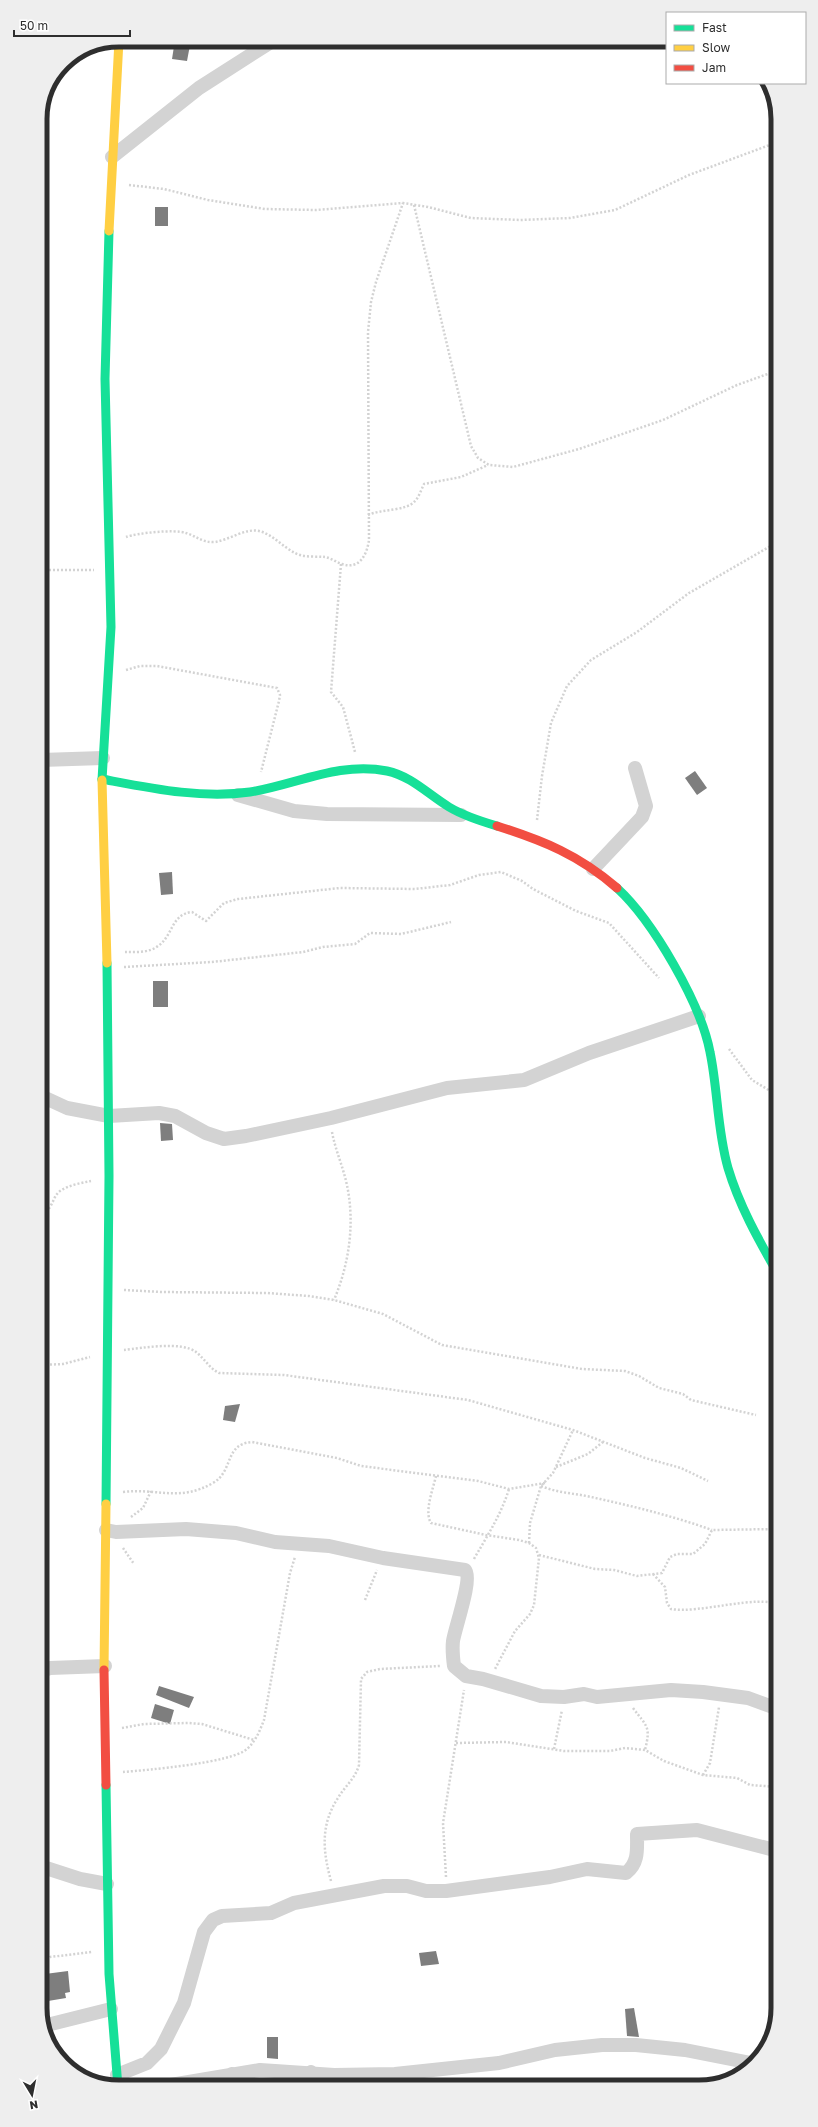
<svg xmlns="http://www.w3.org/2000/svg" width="818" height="2127" font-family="'Golos Text',sans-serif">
  <rect width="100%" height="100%" fill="#fff"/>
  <g fill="#7e7e7e">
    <path d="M175,40H191L187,61L172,59Z"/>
    <rect x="155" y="207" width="13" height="19"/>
    <path d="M695,771L707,788L697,795L685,778Z"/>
    <path d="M172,872L173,894L161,895L159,873Z"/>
    <rect x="153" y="981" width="15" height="26"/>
    <path d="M160,1123L172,1124L173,1140L161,1141Z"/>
    <path d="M240,1404L235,1422L223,1420L225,1406Z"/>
    <path d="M159,1686L194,1697L189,1708L156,1695Z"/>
    <path d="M155,1704L174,1710L170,1724L151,1718Z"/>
    <path d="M436,1951L439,1964L421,1966L419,1953Z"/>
    <path d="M68,1971L70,1992L65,1993L66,1998L48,2001L45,1974Z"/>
    <path d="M634,2008L639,2037L627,2036L625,2009Z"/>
    <path d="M267,2037H278V2059L267,2058Z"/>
  </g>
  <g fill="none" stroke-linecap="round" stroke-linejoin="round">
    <g stroke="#d3d3d3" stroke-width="2.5" stroke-dasharray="2 2" stroke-linecap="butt">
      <path d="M129,185L164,189L208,200L265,209L316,210L403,203L428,207L471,218L520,220L570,218L615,210L689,175L775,143"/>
      <path d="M414,205L471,446L478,458L489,465L513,467L579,449L663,420L737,385L776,371"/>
      <path d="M368,515C381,509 407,511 415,501C419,497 421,490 424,484L461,477L488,465"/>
      <path d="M126,537C137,533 175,529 186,533C196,536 203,543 215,542C229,540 245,528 259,531C272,534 283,547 295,553C304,558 316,556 325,557C331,558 336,562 342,564C360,570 367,554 369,540L368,332L371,302L376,282L403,203"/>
      <path d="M341,564L331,692L343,707L355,752"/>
      <path d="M41,570H94"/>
      <path d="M126,670L140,666H157L277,688L280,695L279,701L261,772"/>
      <path d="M537,820L542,776L551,723L567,686L591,660L637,632L689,593L776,543"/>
      <path d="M125,952C136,952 149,953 158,946C173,936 171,914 192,912L206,921L224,903L238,899L340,888L415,889L450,885L479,875L501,872L522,881L533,889L576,911L609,923L659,978"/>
      <path d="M124,967L212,962L303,952L323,947L355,944L370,933L401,934L451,922"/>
      <path d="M729,1049L752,1080L777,1095"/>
      <path d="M332,1132C335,1148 341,1162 345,1177C356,1218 350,1262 334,1300"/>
      <path d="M42,1213C53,1210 52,1197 60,1191C69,1185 81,1183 91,1181"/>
      <path d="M124,1290L161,1292L267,1293L309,1296L334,1300L383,1314L442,1345L582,1369L625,1371L639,1376L659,1388L683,1394L691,1400L756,1415"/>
      <path d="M124,1350C142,1348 182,1341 196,1352C205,1359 209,1368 219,1373L284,1375L468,1400L573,1430L645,1458L681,1468L708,1481"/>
      <path d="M42,1365L63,1364L90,1357"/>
      <path d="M556,1467L588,1454L603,1442"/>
      <path d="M436,1476C433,1489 424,1512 431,1523L486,1535L519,1540L529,1543L536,1548L539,1558L534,1605L530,1614L515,1631L495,1669"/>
      <path d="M541,1486C557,1493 574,1493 591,1497C632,1506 673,1516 712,1530"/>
      <path d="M123,1492C158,1488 180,1502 213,1483C234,1471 224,1444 252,1442L337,1458L361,1466L478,1481L509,1489L545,1483"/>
      <path d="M131,1517L143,1508L151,1491"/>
      <path d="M529,1543L530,1523L541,1486L553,1473L573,1430"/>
      <path d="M123,1548L134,1564"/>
      <path d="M539,1555L595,1569L614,1570L637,1576L662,1573L670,1557L677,1554H693L705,1544L712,1530L777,1529"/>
      <path d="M474,1559C487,1536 501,1515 509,1489"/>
      <path d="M653,1574L665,1587L667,1603L671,1609C698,1614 761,1594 777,1605"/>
      <path d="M365,1600L377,1570"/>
      <path d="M633,1708C647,1727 651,1726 645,1750"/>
      <path d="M122,1728L144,1724L188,1723L202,1724L254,1740"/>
      <path d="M456,1743L506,1742L564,1751H610L625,1748L645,1750L664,1761L703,1775L737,1778L750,1785L778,1787"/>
      <path d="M554,1749L562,1710"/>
      <path d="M123,1772C147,1770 231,1763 247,1749C256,1741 260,1730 264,1720L290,1573L295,1557"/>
      <path d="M703,1775L710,1763L719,1707"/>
      <path d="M446,1877L443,1823L464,1690"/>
      <path d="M331,1881C323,1852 320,1825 338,1798C345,1786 355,1779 359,1765L361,1679L367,1672L380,1669L440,1666"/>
      <path d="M43,1962L50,1957L92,1952"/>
    </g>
    <g stroke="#d3d3d3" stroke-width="14">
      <path d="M112,157L199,88L274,40"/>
      <path d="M41,760L103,758"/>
      <path d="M238,795L294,811L327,814L461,815"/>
      <path d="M593,869L642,817L646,806L635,768"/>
      <path d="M41,1096L67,1108L109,1116L159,1113L175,1116L206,1133L224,1139L246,1136L331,1118L447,1088L524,1080L589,1053L699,1016"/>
      <path d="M106,1530L116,1532L186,1529L236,1533L275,1542L329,1546L383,1558L465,1570C473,1578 455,1628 453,1641C452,1649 453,1658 454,1666L466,1676L483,1679L541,1696L564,1697L584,1694L597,1697L671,1690L703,1692L748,1698L778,1709"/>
      <path d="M42,1671L50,1668L105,1666"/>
      <path d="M43,1867L80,1879L107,1884"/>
      <path d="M43,2026L111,2009"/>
      <path d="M311,2072L315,2086"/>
      <path d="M232,2074L233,2086"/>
      <path d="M117,2075L147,2063L161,2049L184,2003L204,1932L213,1920L222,1916L271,1913L294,1903L384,1886H407L426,1891H446L550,1877L587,1869L626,1873C639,1863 637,1849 637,1834L697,1830L778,1851"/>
      <path d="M159,2087L260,2070L334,2075L395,2074L499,2063L555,2050L602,2045H636L685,2050L751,2063"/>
    </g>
    <g stroke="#16e098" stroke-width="9">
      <path d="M102,779C150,788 201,799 250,792C295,785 340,761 387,771C411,776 429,795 449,807C464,816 480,821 497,826"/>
      <path d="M102,780L111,627L105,379L109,231"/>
      <path d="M617,888C653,921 701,1004 710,1052C718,1090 717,1130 728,1168C739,1205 758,1239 777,1272"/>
      <path d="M106,1504L109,1176L107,963"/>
      <path d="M106,1785L109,1974L118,2087"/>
    </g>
    <g stroke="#ffcf43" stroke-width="9">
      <path d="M109,231L119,40"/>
      <path d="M102,780L107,963"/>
      <path d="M104,1670L106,1504"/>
    </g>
    <g stroke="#f24e42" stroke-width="9">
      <path d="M497,826C544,841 579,855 617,888"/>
      <path d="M104,1670L106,1785"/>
    </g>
  </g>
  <path d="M0 0H818V2127H0ZM119 47H699A72 72 0 0 1 771 119V2008A72 72 0 0 1 699 2080H119A72 72 0 0 1 47 2008V119A72 72 0 0 1 119 47Z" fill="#eee" fill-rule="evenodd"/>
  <path fill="none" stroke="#2e2e2e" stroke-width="5" d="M119 47H699A72 72 0 0 1 771 119V2008A72 72 0 0 1 699 2080H119A72 72 0 0 1 47 2008V119A72 72 0 0 1 119 47Z"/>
  <rect x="666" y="12" width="140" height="72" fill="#ffffff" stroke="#ababab"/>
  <rect x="674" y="25" width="20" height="6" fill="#16e098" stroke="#ababab"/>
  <text x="702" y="32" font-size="12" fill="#2e2e2e">Fast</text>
  <rect x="674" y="45" width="20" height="6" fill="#ffcf43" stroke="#ababab"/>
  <text x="702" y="52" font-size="12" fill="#2e2e2e">Slow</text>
  <rect x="674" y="65" width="20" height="6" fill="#f24e42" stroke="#ababab"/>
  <text x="702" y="72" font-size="12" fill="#2e2e2e">Jam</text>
  <g transform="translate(32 2095) rotate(170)" stroke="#ffffff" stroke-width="3" paint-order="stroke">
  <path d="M0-3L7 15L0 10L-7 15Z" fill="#2e2e2e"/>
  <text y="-6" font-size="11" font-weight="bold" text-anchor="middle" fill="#2e2e2e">N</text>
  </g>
  <path d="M14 30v6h116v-6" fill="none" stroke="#2e2e2e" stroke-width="2"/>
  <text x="20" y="30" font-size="12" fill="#2e2e2e" stroke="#ffffff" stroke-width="3" paint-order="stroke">50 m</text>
</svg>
